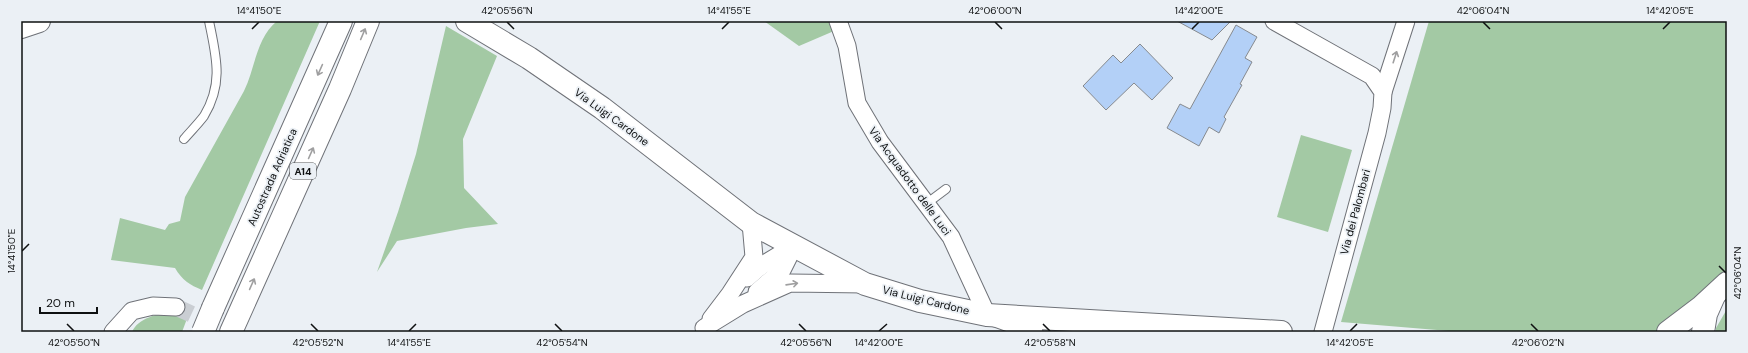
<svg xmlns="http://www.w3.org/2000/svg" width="1748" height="353" font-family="'DM Sans',sans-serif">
  <rect width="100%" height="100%" fill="#ebf0f5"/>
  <g fill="#a3c9a4">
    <path d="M277,21H320L202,290C190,285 182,280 175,268L111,260L120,218L165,230L169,224L180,221L185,197L244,91C255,69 256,38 277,21Z"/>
    <path d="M764,21H831L834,31L799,46Z"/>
    <path d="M1429,21H1727V283L1667,332H1461L1341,322Z"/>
    <path d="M446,26L497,56L463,139L464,188L498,224L466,228L397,241L377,272L398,212L416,154Z"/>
    <path d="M1301,135L1352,150L1328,232L1277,217Z"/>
    <path d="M1727,309V326L1725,332H1716V328Z"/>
    <path d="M172,311L188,316L182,332H132C138,318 158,314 172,311Z"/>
  </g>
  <g fill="#b3d0f7" stroke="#868a8f">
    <path d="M1177,21H1231L1212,40Z"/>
    <path d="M1236,25L1257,37L1245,58L1252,62L1240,84L1242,85L1224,117L1226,119L1219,133L1209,127L1199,146L1167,128L1180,104L1190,109Z"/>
    <path d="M1140,44L1173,78L1152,100L1134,83L1106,110L1083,86L1113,55L1121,63Z"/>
  </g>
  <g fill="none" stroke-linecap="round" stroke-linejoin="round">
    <path stroke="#caced3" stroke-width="17" stroke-dasharray="17 8" stroke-linecap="butt" d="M176,307L230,332"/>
    <defs>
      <g id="lane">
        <path d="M184,139C190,132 198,124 204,116C224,83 216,56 209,21"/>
        <path d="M926,204L946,189"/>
      </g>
      <g id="street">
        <path d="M838,21L847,46L857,103L880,142L951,237L987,315L1034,332"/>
        <path d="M1274,21L1372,76L1383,92L1382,108L1377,133L1323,332"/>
        <path d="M1383,92L1406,21"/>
        <path d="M747,278L761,266L794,246"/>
        <path d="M757,292L782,270L794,246"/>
        <path d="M711,319L730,294L754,257L751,223"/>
        <path d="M704,328L743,304L790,283L865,284"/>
        <path d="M113,332L132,311L153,306L176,307"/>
      </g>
      <g id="secondary">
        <path d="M467,21L529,58L602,108L751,223L865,284L920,301L987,315L1281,332"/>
        <path d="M21,27L39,21"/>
        <path d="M1668,332L1701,307L1727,283"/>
        <path d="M1703,332L1706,314L1714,296"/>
      </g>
      <g id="highway">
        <path d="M213,308L341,21"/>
        <path d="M231,332L340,89L368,21"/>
      </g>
    </defs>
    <use href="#lane" stroke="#6f7278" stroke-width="10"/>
    <use href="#street" stroke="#6f7278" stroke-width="19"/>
    <use href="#secondary" stroke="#6f7278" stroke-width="24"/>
    <use href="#highway" stroke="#6f7278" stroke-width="24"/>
    <use href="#lane" stroke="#fff" stroke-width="8"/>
    <use href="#street" stroke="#fff" stroke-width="17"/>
    <use href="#secondary" stroke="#fff" stroke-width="22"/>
    <use href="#highway" stroke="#fff" stroke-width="22"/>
    <defs>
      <path id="highway-bridge" d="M203,332L213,308"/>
    </defs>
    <use href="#highway-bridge" stroke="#6f7278" stroke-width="24" stroke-linecap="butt"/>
    <use href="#highway-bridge" stroke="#fff" stroke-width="22"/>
  </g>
  <defs><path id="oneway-shaft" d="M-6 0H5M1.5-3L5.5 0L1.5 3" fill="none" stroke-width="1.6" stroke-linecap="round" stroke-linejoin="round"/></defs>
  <g stroke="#9f9fa0">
    <use href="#oneway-shaft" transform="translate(363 34) rotate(-67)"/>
    <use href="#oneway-shaft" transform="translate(1395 57) rotate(-72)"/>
    <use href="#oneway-shaft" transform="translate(320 70) rotate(114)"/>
    <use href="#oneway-shaft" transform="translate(311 153) rotate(-66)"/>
    <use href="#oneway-shaft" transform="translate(252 284) rotate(-66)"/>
    <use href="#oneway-shaft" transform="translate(792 284) rotate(-8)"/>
  </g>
  <path fill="none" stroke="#0e1011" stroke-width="1.5" d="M507,22L514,29M995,22L1002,29M1483,22L1490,29M252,29L259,22M722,29L729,22M1192,29L1199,22M1663,29L1670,22M22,251L29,244M1719,266L1726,273M67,324L74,331M311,324L318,331M555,324L562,331M799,324L806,331M1043,324L1050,331M1531,324L1538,331M409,331L416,324M879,331L887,324M1350,331L1357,324"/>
  <g text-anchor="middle" stroke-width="3.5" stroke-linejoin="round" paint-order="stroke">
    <rect fill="#ebf0f5" stroke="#505355" stroke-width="1" x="290" y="163" width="26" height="16" rx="3"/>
    <g font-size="10" font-weight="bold" fill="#0e1011">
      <text x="303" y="175">A14</text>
    </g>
    <g font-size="11" fill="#0e1011" stroke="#ebf0f5">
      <text transform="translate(612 117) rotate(36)" y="4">Via Luigi Cardone</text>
      <text transform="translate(272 177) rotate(-66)" y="4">Autostrada Adriatica</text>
      <text transform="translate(910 181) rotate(54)" y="4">Via Acquadotto delle Luci</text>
      <text transform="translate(1355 212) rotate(-75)" y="4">Via dei Palombari</text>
      <text transform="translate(926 300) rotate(14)" y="4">Via Luigi Cardone</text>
    </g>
  </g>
  <rect width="1748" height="353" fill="none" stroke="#ebf0f5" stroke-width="44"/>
  <path d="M40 307v6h57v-6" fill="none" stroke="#0e1011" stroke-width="2"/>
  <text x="46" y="307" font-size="12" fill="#0e1011" stroke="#ebf0f5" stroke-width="3" paint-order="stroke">20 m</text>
  <rect x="22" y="22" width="1704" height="309" fill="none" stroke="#0e1011" stroke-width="1.5"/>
  <g font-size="10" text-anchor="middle" fill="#0e1011">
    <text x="259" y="14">14°41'50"E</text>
    <text x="507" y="14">42°05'56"N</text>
    <text x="729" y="14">14°41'55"E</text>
    <text x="995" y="14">42°06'00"N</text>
    <text x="1199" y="14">14°42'00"E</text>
    <text x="1483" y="14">42°06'04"N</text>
    <text x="1670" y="14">14°42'05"E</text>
    <text transform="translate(11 251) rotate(-90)" y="4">14°41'50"E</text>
    <text transform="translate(1737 273) rotate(-90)" y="4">42°06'04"N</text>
    <text x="74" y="346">42°05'50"N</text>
    <text x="318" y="346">42°05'52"N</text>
    <text x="409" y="346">14°41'55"E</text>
    <text x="562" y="346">42°05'54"N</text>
    <text x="806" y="346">42°05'56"N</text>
    <text x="879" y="346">14°42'00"E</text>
    <text x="1050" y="346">42°05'58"N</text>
    <text x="1350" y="346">14°42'05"E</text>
    <text x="1538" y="346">42°06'02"N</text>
  </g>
</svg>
